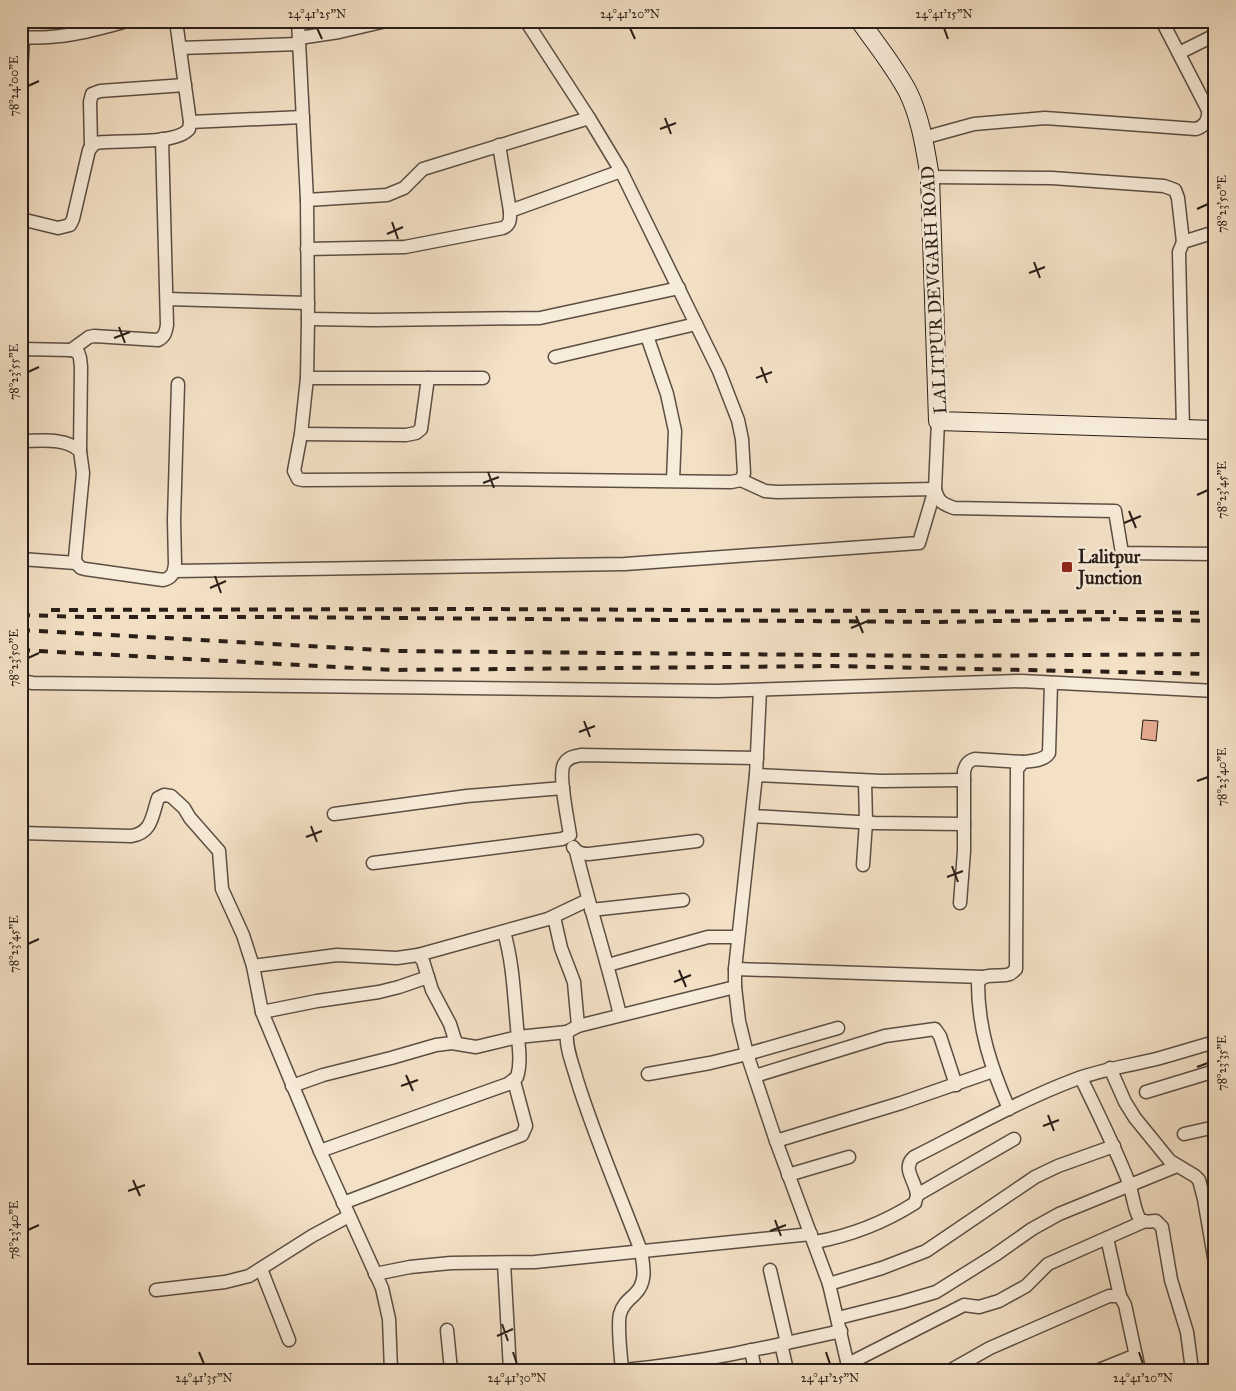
<svg xmlns="http://www.w3.org/2000/svg" width="1236" height="1391" font-family="'IM FELL Great Primer',serif">
  <rect width="100%" height="100%" fill="#f3e0c5"/>
  <filter id="stains"><feTurbulence type="fractalNoise" baseFrequency=".004" numOctaves="4"/><feColorMatrix values="0 0 0 0 .2 0 0 0 0 .09 0 0 0 0 .02 0 0 0 .5 -.17"/></filter>
  <radialGradient id="worn" r=".72"><stop offset=".6" stop-color="#630" stop-opacity="0"/><stop offset="1" stop-color="#630" stop-opacity=".3"/></radialGradient>
  <path fill="#e2a98f" stroke="#291e18" d="M1143,720L1158,721L1156,741L1141,739Z"/>
  <g fill="none" stroke-linecap="round" stroke-linejoin="round">
    <defs>
      <g id="street">
        <path d="M298,21L307,200L308,319L307,378L301,434L294,471L298,479L303,480L489,479L731,482L741,480L744,473L742,439L738,420L719,371L621,171L589,118L526,21"/>
        <path d="M21,37C58,40 92,31 127,21"/>
        <path d="M299,38L339,32L386,21"/>
        <path d="M180,48L299,44"/>
        <path d="M1179,53L1215,35"/>
        <path d="M21,73L23,37"/>
        <path d="M190,122L303,117"/>
        <path d="M923,138L974,124L1045,118L1196,129C1205,126 1209,120 1208,110L1162,21"/>
        <path d="M91,146L90,102L92,94L100,91L185,85"/>
        <path d="M930,177L1052,178L1164,186L1175,190L1178,198L1183,242"/>
        <path d="M307,200L387,195L404,188L423,169L589,118"/>
        <path d="M510,211L621,171"/>
        <path d="M21,219L58,228L70,225L73,219L89,150L95,143C116,139 175,146 189,129L190,122L176,21"/>
        <path d="M307,249L405,247L503,228C511,224 510,219 510,211L499,145"/>
        <path d="M167,299L308,303"/>
        <path d="M308,319L374,320L540,318L679,288"/>
        <path d="M647,336L667,394L675,431L673,480"/>
        <path d="M21,349L71,350L78,352L80,358L81,367L80,451"/>
        <path d="M71,350L89,337L94,336L158,340C165,337 166,331 167,325L162,139"/>
        <path d="M555,357L696,324"/>
        <path d="M307,378H483"/>
        <path d="M938,421L935,489C938,502 943,504 954,508L1115,511L1122,553L1215,554"/>
        <path d="M1183,429L1179,252L1183,242L1215,232"/>
        <path d="M301,434L406,435L416,433L421,429L428,378"/>
        <path d="M21,441C40,441 65,437 80,451L83,473L75,558L76,563L81,568L85,569L163,580C172,578 174,573 175,564L174,520L178,384"/>
        <path d="M21,559L76,563"/>
        <path d="M175,571L625,564L919,543L935,489L777,492L765,491L741,480"/>
        <path d="M21,681L33,683L717,691L1021,681L1215,691"/>
        <path d="M760,690L756,775L735,969V987L739,1021L747,1054L776,1141L829,1284L849,1370"/>
        <path d="M756,775L881,781L964,780"/>
        <path d="M334,814L467,796L563,788"/>
        <path d="M752,816L875,823L964,824"/>
        <path d="M21,833L131,836C152,833 152,816 158,798L164,795L171,796L184,808L190,818L219,851L222,889L243,935L253,966L262,1012L320,1151L382,1288L389,1319L391,1370"/>
        <path d="M573,847C577,853 582,854 589,854L697,841"/>
        <path d="M576,851C589,906 607,960 620,1015"/>
        <path d="M373,863L562,839L570,835C568,820 558,775 564,764C568,757 575,756 581,755L757,758"/>
        <path d="M863,865L866,822L865,781"/>
        <path d="M960,903L964,851V771C966,764 968,761 975,759L1023,762"/>
        <path d="M591,910L683,900"/>
        <path d="M554,917L561,948L574,982L578,1026"/>
        <path d="M418,955L548,919L588,900"/>
        <path d="M608,965L708,937H737"/>
        <path d="M253,966L337,955L397,958L418,955L423,961L432,990L450,1024L456,1043"/>
        <path d="M735,969L984,977"/>
        <path d="M262,1012L317,1001L379,992L399,987L428,977"/>
        <path d="M1110,1068L1125,1102L1135,1118L1170,1161L1195,1176L1199,1180L1204,1199L1215,1263"/>
        <path d="M648,1074L710,1063L747,1054L838,1028"/>
        <path d="M755,1076L885,1036L935,1029L940,1036L956,1085"/>
        <path d="M1081,1078C1098,1113 1115,1147 1129,1183C1132,1191 1135,1215 1141,1220C1145,1223 1152,1221 1156,1221L1162,1227L1171,1280L1187,1332L1192,1370"/>
        <path d="M292,1086L323,1075L391,1058L436,1045L452,1043L476,1047L518,1037L567,1032"/>
        <path d="M1146,1092L1215,1071"/>
        <path d="M1009,1109C991,1067 978,1029 978,983C984,971 1000,978 1010,974C1011,974 1015,970 1016,969L1017,769L1023,762C1031,761 1044,761 1049,753L1051,683"/>
        <path d="M1184,1134L1215,1127"/>
        <path d="M776,1141L901,1103L993,1071"/>
        <path d="M320,1151L508,1084L517,1077C522,1061 518,1043 517,1027C514,995 513,963 504,932"/>
        <path d="M788,1175L849,1157"/>
        <path d="M917,1195L1014,1139"/>
        <path d="M343,1203L522,1135L526,1126L514,1081"/>
        <path d="M1107,1238L1120,1296"/>
        <path d="M815,1242C849,1236 885,1222 915,1203C915,1200 917,1198 917,1195C916,1181 901,1168 914,1157C968,1130 1022,1099 1079,1078C1105,1069 1133,1065 1160,1058C1178,1053 1197,1047 1215,1042"/>
        <path d="M504,1263L510,1370"/>
        <path d="M261,1269L289,1340"/>
        <path d="M770,1270L787,1343"/>
        <path d="M375,1274L410,1267L451,1263L535,1262L811,1234"/>
        <path d="M829,1284L882,1268L926,1251L1035,1177L1058,1166L1114,1146"/>
        <path d="M156,1290L225,1282L249,1276L312,1236L349,1216"/>
        <path d="M838,1318L902,1302L936,1292L995,1255L1032,1229L1059,1214L1177,1166"/>
        <path d="M447,1330L451,1370"/>
        <path d="M781,1344L787,1370"/>
        <path d="M751,1350L755,1370"/>
        <path d="M848,1364L964,1305L979,1307L999,1301L1026,1286L1048,1264L1145,1221"/>
        <path d="M622,1370C621,1357 617,1325 620,1314C622,1306 627,1301 634,1295C647,1283 644,1268 641,1251C620,1195 595,1138 577,1080C573,1065 565,1047 567,1032L578,1026L735,987"/>
        <path d="M624,1370C698,1363 769,1347 841,1331"/>
        <path d="M951,1370L990,1348L1109,1296H1120L1125,1305L1139,1370"/>
        <path d="M1099,1370L1136,1355"/>
      </g>
      <path id="secondary" d="M860,21C876,44 895,67 908,92C921,119 925,148 930,177L938,421L1215,430"/>
    </defs>
    <use href="#street" stroke="#5c4e43" stroke-width="15"/>
    <use href="#secondary" stroke="#291e18" stroke-width="20"/>
    <use href="#street" stroke="#f7ebd9" stroke-width="12"/>
    <use href="#secondary" stroke="#f7ebd9" stroke-width="18"/>
    <g stroke="#291e18" stroke-width="4" stroke-dasharray="9 9" stroke-linecap="butt">
      <path d="M51,610L477,609L1116,612"/>
      <path d="M1136,612L1215,613"/>
      <path d="M21,615L85,617H266L937,622L1120,619L1215,621"/>
      <path d="M21,630L398,651L937,656L1215,654"/>
      <path d="M21,650L393,670L833,666L1215,674"/>
    </g>
  </g>
  <path fill="none" stroke="#291e18" stroke-width="2" d="M317,28L322,39M630,28L635,39M944,28L948,39M28,86L39,81M665,118L671,134M660,129L676,123M1197,209L1208,204M392,222L398,239M387,234L403,227M1034,262L1040,278M1029,273L1045,267M119,327L125,343M114,338L130,332M761,367L767,383M28,372L39,367M756,378L772,372M488,472L494,488M483,483L499,477M1197,495L1208,490M1129,511L1136,528M1124,523L1141,516M215,576L221,593M210,588L226,581M856,616L863,633M851,628L868,621M28,658L39,653M584,721L590,737M579,732L595,726M1197,781L1208,777M311,826L317,842M306,837L322,831M952,866L958,882M947,877L963,871M28,944L39,939M679,970L686,987M674,982L691,975M1197,1067L1208,1063M406,1075L413,1091M401,1086L418,1080M1048,1115L1054,1131M1043,1126L1059,1120M133,1180L140,1196M128,1191L145,1185M775,1220L781,1236M28,1230L39,1225M770,1231L786,1225M502,1324L508,1341M497,1336L513,1329M199,1352L204,1364M513,1352L517,1364M826,1352L830,1364M1139,1352L1143,1364"/>
  <rect fill="#8f2418" stroke="#f7ebd9" stroke-width="2" x="1061" y="561" width="12" height="12" rx="2.5"/>
  <g text-anchor="middle" stroke-width="5" stroke-linejoin="round" paint-order="stroke">
    <g font-size="18" fill="#291e18" stroke="#f7ebd9">
      <text transform="translate(934 290) rotate(-93)" y="6">LALITPUR DEVGARH ROAD</text>
    </g>
    <g font-size="18" font-weight="bold" fill="#291e18" stroke="#f7ebd9" text-anchor="start">
      <text x="1078" y="563">Lalitpur<tspan x="1078" dy="21">Junction</tspan></text>
    </g>
  </g>
  <rect width="1236" height="1391" fill="none" stroke="#f3e0c5" stroke-width="55"/>
  <rect x="28" y="28" width="1180" height="1336" fill="none" stroke="#291e18" stroke-width="2"/>
  <g font-size="12" text-anchor="middle" fill="#291e18">
    <text x="317" y="18">24°41'25"N</text>
    <text x="630" y="18">24°41'20"N</text>
    <text x="944" y="18">24°41'15"N</text>
    <text transform="translate(14 86) rotate(-90)" y="4">78°24'00"E</text>
    <text transform="translate(1222 204) rotate(-90)" y="4">78°23'50"E</text>
    <text transform="translate(14 372) rotate(-90)" y="4">78°23'55"E</text>
    <text transform="translate(1222 490) rotate(-90)" y="4">78°23'45"E</text>
    <text transform="translate(14 658) rotate(-90)" y="4">78°23'50"E</text>
    <text transform="translate(1222 777) rotate(-90)" y="4">78°23'40"E</text>
    <text transform="translate(14 944) rotate(-90)" y="4">78°23'45"E</text>
    <text transform="translate(1222 1063) rotate(-90)" y="4">78°23'35"E</text>
    <text transform="translate(14 1230) rotate(-90)" y="4">78°23'40"E</text>
    <text x="204" y="1382">24°41'35"N</text>
    <text x="517" y="1382">24°41'30"N</text>
    <text x="830" y="1382">24°41'25"N</text>
    <text x="1143" y="1382">24°41'20"N</text>
  </g>
  <rect width="100%" height="100%" filter="url(#stains)"/>
  <rect width="100%" height="100%" fill="url(#worn)"/>
</svg>
